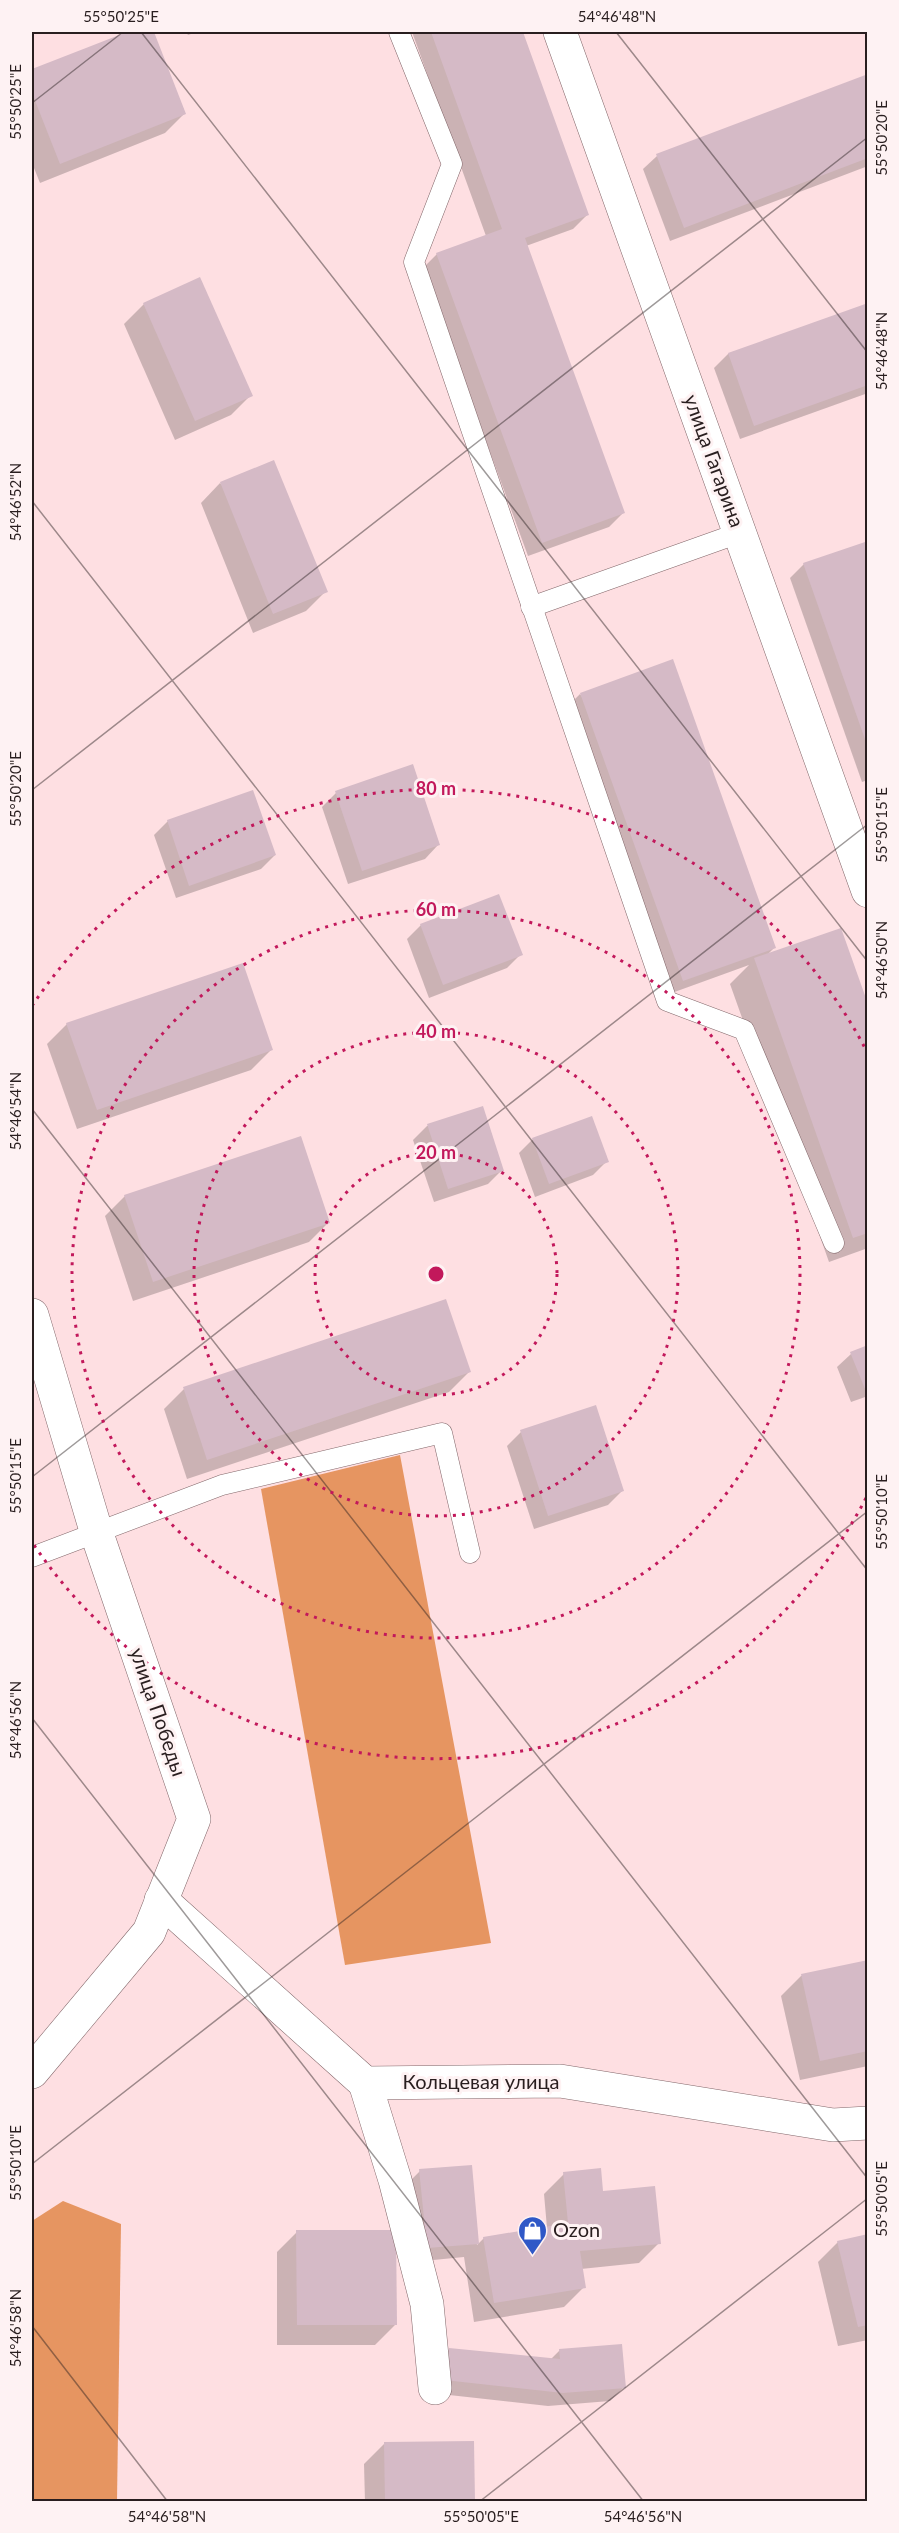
<svg xmlns="http://www.w3.org/2000/svg" width="899" height="2533" font-family="Lato,sans-serif">
  <rect width="100%" height="100%" fill="#fedfe2"/>
  <g fill="#e69561">
    <path d="M400,1455L491,1943L345,1965L261,1489Z"/>
    <path d="M63,2201L121,2224L117,2501H32V2221Z"/>
  </g>
  <g fill="#0003">
    <path d="M131,32H152L185,113L165,133L40,183L32,163V71Z"/>
    <path d="M186,32H197L188,35Z"/>
    <path d="M412,32H521L587,215L573,229L526,246L623,513L609,527L528,556L423,268L437,254L486,236Z"/>
    <path d="M868,76V166L670,241L643,169L657,156Z"/>
    <path d="M200,279L251,395L231,415L175,440L124,324L144,304Z"/>
    <path d="M868,304V393L740,439L714,368L728,354Z"/>
    <path d="M220,483L326,591L306,611L253,633L201,503Z"/>
    <path d="M868,543V780L862,782L790,578L804,564Z"/>
    <path d="M580,694L775,947L766,956L868,1008V1248L829,1262L730,984L749,965L669,994L566,708Z"/>
    <path d="M336,793L438,845L425,859L348,884L322,807Z"/>
    <path d="M168,821L275,855L261,869L176,898L154,835Z"/>
    <path d="M421,925L521,954L507,968L429,998L407,939Z"/>
    <path d="M67,1024L271,1050L251,1070L77,1129L47,1044Z"/>
    <path d="M482,1108L502,1170L488,1184L434,1202L413,1140L427,1126Z"/>
    <path d="M533,1139L607,1161L593,1175L535,1197L519,1153Z"/>
    <path d="M125,1196L329,1222L309,1242L133,1301L105,1216Z"/>
    <path d="M868,1347V1396L851,1402L837,1367L851,1354Z"/>
    <path d="M469,1372L449,1392L187,1479L164,1409L184,1389Z"/>
    <path d="M521,1432L622,1491L608,1505L534,1529L507,1446Z"/>
    <path d="M868,1961V2066L800,2080L781,1996L801,1976Z"/>
    <path d="M470,2166L477,2245L484,2238L547,2228L544,2194L564,2174L602,2192L659,2243L639,2263L581,2269L584,2287L564,2307L474,2322L464,2257L413,2262L406,2185L420,2171Z"/>
    <path d="M297,2232L395,2325L375,2345H277V2252Z"/>
    <path d="M868,2235V2340L838,2346L818,2262L838,2242Z"/>
    <path d="M449,2350L550,2360L560,2350L624,2387L610,2401L548,2406L431,2393L435,2364Z"/>
    <path d="M384,2444L474,2502H365L364,2464Z"/>
  </g>
  <g fill="#d5bac6">
    <path d="M127,32H154L186,114L60,164L32,93V69Z"/>
    <path d="M431,32H523L589,215L525,238L625,513L542,543L436,253L502,229Z"/>
    <path d="M868,74V158L684,228L656,154Z"/>
    <path d="M200,277L253,396L195,421L143,303Z"/>
    <path d="M868,303V385L754,426L728,353Z"/>
    <path d="M274,460L328,592L273,614L220,482Z"/>
    <path d="M868,541V745H867L803,563Z"/>
    <path d="M673,659L776,948L683,981L580,693Z"/>
    <path d="M413,764L440,845L362,871L335,791Z"/>
    <path d="M253,790L276,855L189,886L167,820Z"/>
    <path d="M499,894L523,955L443,985L420,924Z"/>
    <path d="M841,928L868,1004V1233L853,1238L754,958Z"/>
    <path d="M243,963L273,1050L97,1110L66,1023Z"/>
    <path d="M483,1106L504,1171L448,1189L427,1124Z"/>
    <path d="M592,1116L609,1162L549,1184L532,1138Z"/>
    <path d="M301,1136L330,1223L153,1282L124,1195Z"/>
    <path d="M446,1299L471,1372L207,1460L183,1387Z"/>
    <path d="M868,1345V1388L865,1389L850,1352Z"/>
    <path d="M596,1405L624,1491L548,1516L520,1430Z"/>
    <path d="M868,1960V2051L820,2061L801,1974Z"/>
    <path d="M472,2165L479,2244L427,2248L419,2169Z"/>
    <path d="M601,2168L603,2191L655,2186L661,2244L580,2251L586,2288L494,2303L483,2237L568,2223L563,2172Z"/>
    <path d="M296,2230H396L397,2325H297Z"/>
    <path d="M868,2234V2325L858,2327L837,2241Z"/>
    <path d="M622,2344L626,2388L563,2393L444,2380L449,2348L560,2359L559,2349Z"/>
    <path d="M474,2441L475,2502H385L384,2442Z"/>
  </g>
  <g fill="none" stroke-linecap="round" stroke-linejoin="round">
    <defs>
      <g id="service">
        <path d="M399,32L452,164L414,262L667,1001L744,1030L834,1243"/>
        <path d="M531,607L739,533"/>
        <path d="M32,1557L222,1485L442,1433L470,1553"/>
      </g>
      <g id="minor">
        <path d="M560,32L868,891"/>
        <path d="M32,1315L97,1534L194,1819L149,1932L32,2072"/>
        <path d="M161,1900L365,2083L560,2081L833,2125L868,2123"/>
        <path d="M365,2083L395,2180L427,2304L435,2388"/>
      </g>
    </defs>
    <use href="#service" stroke="#82676a" stroke-width="21"/>
    <use href="#minor" stroke="#82676a" stroke-width="34"/>
    <use href="#service" stroke="#fff" stroke-width="20"/>
    <use href="#minor" stroke="#fff" stroke-width="33"/>
  </g>
  <path fill="none" stroke="#291e1f" stroke-width="1.5" stroke-opacity="0.45" d="M141,32L868,962M616,32L868,353M32,103L123,32M32,501L868,1571M32,790L868,137M32,1109L868,2179M32,1477L868,824M32,1718L644,2502M32,2164L868,1511M32,2326L168,2502M479,2502L868,2198"/>
  <g fill="none" stroke="#c2185b" stroke-width="3" stroke-dasharray="3 6">
    <circle cx="436" cy="1274" r="121"/>
    <circle cx="436" cy="1274" r="242"/>
    <circle cx="436" cy="1274" r="364"/>
    <path d="M866 1498A485 485 0 0 1 32 1542M32 1006A485 485 0 0 1 866 1050"/>
  </g>
  <defs>
    <symbol id="shop-pin" viewBox="-11 -11 22 30"><path d="M0 17L-7.5 6A9.5 9.5 0 1 1 7.5 6Z" fill="#2f58c7" stroke="#fef2f3"/><path d="M-5-2.5h2.3a2.7 3.5 0 0 1 5.4 0H5L5.5 6h-11ZM-1.5-2.5h3a1.5 2.3 0 0 0-3 0Z" fill="#fff"/></symbol>
  </defs>
  <g fill-rule="evenodd">
    <use href="#shop-pin" x="516" y="2214" width="33" height="45"/>
  </g>
  <g text-anchor="middle" stroke-width="6" stroke-linejoin="round" paint-order="stroke">
    <g font-size="20" fill="#291e1f" stroke="#fef2f3">
      <text transform="translate(714 461) rotate(70)" y="7">улица Гагарина</text>
      <text transform="translate(158 1712) rotate(71)" y="7">улица Победы</text>
      <text x="481" y="2089">Кольцевая улица</text>
    </g>
    <g font-size="20" fill="#291e1f" stroke="#fef2f3" text-anchor="start">
      <text x="553" y="2237">Ozon</text>
    </g>
  </g>
  <circle cx="436" cy="1274" r="9" fill="#c2185b" stroke="#fef2f3" stroke-width="3"/>
  <g font-size="18" text-anchor="middle" font-weight="bold" fill="#c2185b" stroke="#fef2f3" stroke-width="6" stroke-linejoin="round" paint-order="stroke">
    <text x="436" y="795">80 m</text>
    <text x="436" y="916">60 m</text>
    <text x="436" y="1038">40 m</text>
    <text x="436" y="1159">20 m</text>
  </g>
  <rect width="899" height="2533" fill="none" stroke="#fef2f3" stroke-width="66"/>
  <rect x="33" y="33" width="833" height="2467" fill="none" stroke="#291e1f" stroke-width="2"/>
  <g font-size="15" text-anchor="middle" fill="#291e1f">
    <text x="121" y="22">55°50'25"E</text>
    <text x="617" y="22">54°46'48"N</text>
    <text transform="translate(16 102) rotate(-90)" y="5">55°50'25"E</text>
    <text transform="translate(882 138) rotate(-90)" y="5">55°50'20"E</text>
    <text transform="translate(882 351) rotate(-90)" y="5">54°46'48"N</text>
    <text transform="translate(16 502) rotate(-90)" y="5">54°46'52"N</text>
    <text transform="translate(16 789) rotate(-90)" y="5">55°50'20"E</text>
    <text transform="translate(882 825) rotate(-90)" y="5">55°50'15"E</text>
    <text transform="translate(882 960) rotate(-90)" y="5">54°46'50"N</text>
    <text transform="translate(16 1111) rotate(-90)" y="5">54°46'54"N</text>
    <text transform="translate(16 1476) rotate(-90)" y="5">55°50'15"E</text>
    <text transform="translate(882 1512) rotate(-90)" y="5">55°50'10"E</text>
    <text transform="translate(16 1720) rotate(-90)" y="5">54°46'56"N</text>
    <text transform="translate(16 2163) rotate(-90)" y="5">55°50'10"E</text>
    <text transform="translate(882 2199) rotate(-90)" y="5">55°50'05"E</text>
    <text transform="translate(16 2328) rotate(-90)" y="5">54°46'58"N</text>
    <text x="167" y="2522">54°46'58"N</text>
    <text x="481" y="2522">55°50'05"E</text>
    <text x="643" y="2522">54°46'56"N</text>
  </g>
</svg>
